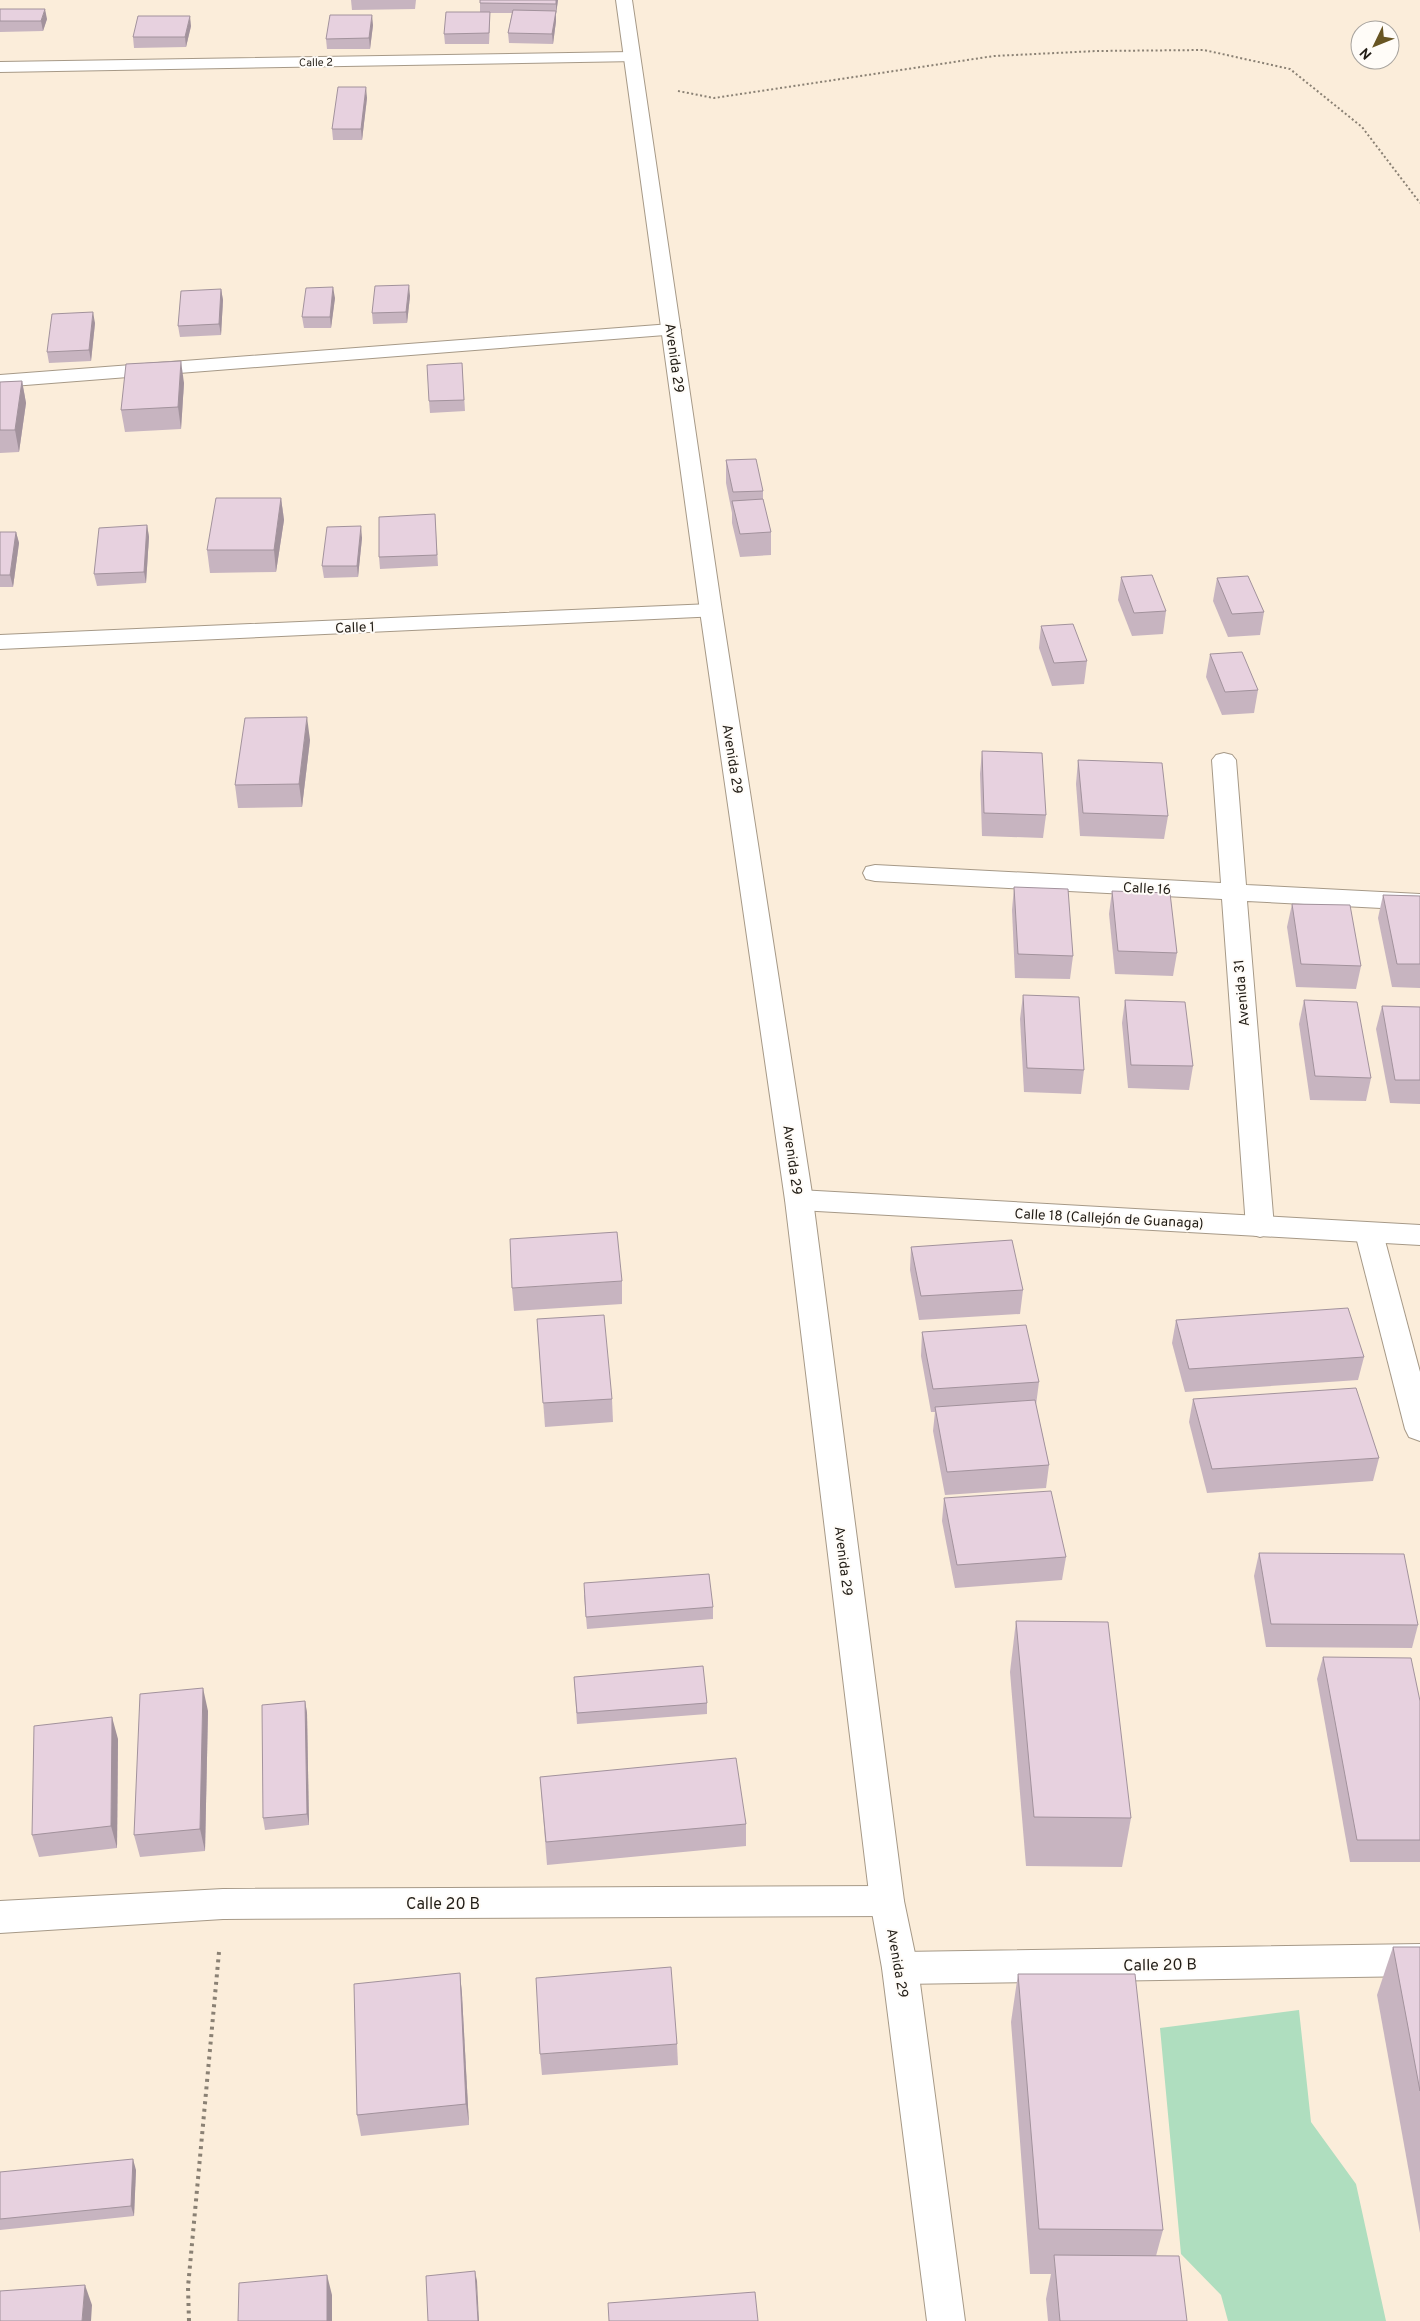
<svg xmlns="http://www.w3.org/2000/svg" width="1420" height="2321" font-family="Overpass,sans-serif">
  <rect width="100%" height="100%" fill="#fbedda"/>
  <path fill="#afdebf" d="M1299,2010L1311,2122L1356,2184L1386,2321H1228L1221,2295L1181,2254L1160,2028Z"/>
  <g fill="none" stroke-linecap="round" stroke-linejoin="round">
    <defs>
      <g id="minor">
        <path d="M631,52L637,53L639,57L637,61L0,72V62Z"/>
        <path d="M671,324L678,326L681,330L678,334L0,387V375Z"/>
        <path d="M711,604L719,606L722,611L719,616L0,649V635Z"/>
        <path d="M1224,753L1232,755L1236,760L1246,885L1420,894V910L1247,901L1274,1227L1270,1234L1260,1237L1250,1234L1246,1227L1222,899L875,881L866,879L863,873L866,867L875,865L1221,883L1212,760L1216,755Z"/>
        <path d="M1369,1223L1379,1226L1383,1233L1420,1372V1441L1409,1437L1405,1429L1355,1233L1359,1226Z"/>
        <path d="M887,1886L899,1890L904,1901L899,1912L887,1916L223,1919L0,1933V1901L223,1889Z"/>
        <path d="M1420,1944V1976L900,1984L888,1979L882,1968L888,1957L900,1952Z"/>
      </g>
      <path id="tertiary" d="M799,1190L1420,1225V1245L799,1210L789,1207L785,1200L789,1193Z"/>
      <path id="secondary" d="M616,0H632L722,611L813,1200L904,1901L918,1968L965,2321H927L882,1968L870,1901L785,1200L700,611Z"/>
    </defs>
    <use href="#minor" stroke="#a69987" stroke-width="2"/>
    <use href="#tertiary" stroke="#a69987" stroke-width="2"/>
    <use href="#secondary" stroke="#a69987" stroke-width="2"/>
    <path stroke="#8a8174" stroke-width="2" stroke-dasharray="2 2.5" stroke-linecap="butt" d="M678,91L714,98L994,56L1097,51L1204,50L1290,69L1362,127L1420,203"/>
    <path stroke="#8a8174" stroke-width="4" stroke-dasharray="3 4.5" stroke-linecap="butt" d="M189,2321L188,2287L219,1952"/>
    <use href="#minor" fill="#fff" fill-rule="evenodd"/>
    <use href="#tertiary" fill="#fff" fill-rule="evenodd"/>
    <use href="#secondary" fill="#fff" fill-rule="evenodd"/>
  </g>
  <g fill="#c7b4c0">
    <path d="M351,0H416L415,9L352,10Z"/>
    <path d="M558,0L556,14V21L553,44L509,43L508,33L512,13H490V22L489,44H445L444,34L480,12V3Z"/>
    <path d="M0,9L47,19L43,31L0,32Z"/>
    <path d="M373,25L370,49H327L326,39Z"/>
    <path d="M191,26L186,47L134,48L133,37Z"/>
    <path d="M367,98L362,140H333L332,129Z"/>
    <path d="M221,289L223,300L221,335L180,337L178,326Z"/>
    <path d="M410,296L407,323L373,324L372,313Z"/>
    <path d="M335,298L331,328H304L302,317Z"/>
    <path d="M95,323L91,361L49,363L47,352Z"/>
    <path d="M462,363L465,411L430,413L429,401Z"/>
    <path d="M22,381L26,403L19,452L0,453V382Z"/>
    <path d="M184,383L181,429L125,432L121,410Z"/>
    <path d="M726,460L763,491V500L771,532V555L740,557L732,523V513L726,483Z"/>
    <path d="M281,498L284,520L276,572L210,573L207,550Z"/>
    <path d="M435,514L438,566L380,569L379,557Z"/>
    <path d="M147,525L149,537L146,583L97,586L94,574Z"/>
    <path d="M0,532H16L19,543L13,587H0Z"/>
    <path d="M362,538L358,577L324,578L322,566Z"/>
    <path d="M1121,577L1166,611L1163,634L1132,636L1118,600Z"/>
    <path d="M1217,578L1264,612L1260,635L1228,637L1213,601Z"/>
    <path d="M1041,626L1087,661L1084,684L1052,686L1039,648Z"/>
    <path d="M1210,654L1258,690L1254,713L1222,715L1206,677Z"/>
    <path d="M310,740L302,807L238,808L235,785Z"/>
    <path d="M982,751L1046,815L1043,838L982,836L980,774Z"/>
    <path d="M1078,760L1168,816L1164,839L1080,836L1076,784Z"/>
    <path d="M1014,887L1073,956L1070,979L1015,978L1012,910Z"/>
    <path d="M1112,891L1177,953L1173,976L1115,974L1109,914Z"/>
    <path d="M1383,895L1420,896V988L1392,987L1378,918Z"/>
    <path d="M1292,904L1361,966L1356,989L1296,987L1287,927Z"/>
    <path d="M1023,995L1084,1070L1081,1094L1024,1092L1020,1019Z"/>
    <path d="M1125,1000L1193,1066L1189,1090L1128,1088L1122,1023Z"/>
    <path d="M1304,1000L1371,1078L1366,1101L1310,1100L1299,1024Z"/>
    <path d="M1382,1006L1420,1007V1104L1390,1103L1376,1029Z"/>
    <path d="M911,1247L1023,1290L1020,1314L919,1320L910,1270Z"/>
    <path d="M622,1281V1304L514,1311L512,1288Z"/>
    <path d="M537,1319L612,1399L613,1422L545,1427Z"/>
    <path d="M1176,1320L1364,1357L1358,1380L1185,1392L1172,1343Z"/>
    <path d="M922,1332L1039,1382L1036,1405L1049,1465L1046,1488L945,1495L933,1431L935,1412H931L921,1356Z"/>
    <path d="M1193,1399L1379,1458L1373,1481L1207,1493L1189,1422Z"/>
    <path d="M944,1498L1066,1557L1062,1580L955,1588L942,1521Z"/>
    <path d="M1259,1553L1418,1625L1412,1648L1266,1647L1254,1576Z"/>
    <path d="M584,1595L713,1607V1619L587,1629Z"/>
    <path d="M1016,1621L1131,1818L1122,1867L1026,1866L1010,1672Z"/>
    <path d="M1323,1657L1420,1701V1862H1350L1317,1679Z"/>
    <path d="M574,1677L707,1703V1714L577,1724Z"/>
    <path d="M305,1701L307,1713L309,1825L265,1830L263,1818Z"/>
    <path d="M208,1711L205,1851L140,1857L134,1835Z"/>
    <path d="M118,1739L117,1848L39,1857L32,1835Z"/>
    <path d="M540,1777L746,1824V1846L547,1865Z"/>
    <path d="M1393,1947H1420V2233L1377,1995Z"/>
    <path d="M460,1973L462,1995L469,2125L361,2136L357,2115Z"/>
    <path d="M1018,1974L1163,2230L1156,2256L1187,2321H1048L1046,2299L1051,2274H1030L1011,2022Z"/>
    <path d="M677,2044L678,2065L542,2075L540,2054Z"/>
    <path d="M136,2170L134,2216L0,2230V2172Z"/>
  </g>
  <g fill="#a2929c">
    <path d="M556,0H558L556,14Z"/>
    <path d="M45,9L47,19L43,31L41,21Z"/>
    <path d="M556,11V21L553,44L552,34Z"/>
    <path d="M372,15L373,25L370,49L369,38Z"/>
    <path d="M190,16L191,26L186,47L185,37Z"/>
    <path d="M366,87L367,98L362,140L361,129Z"/>
    <path d="M409,285L410,296L407,323L406,312Z"/>
    <path d="M333,287L335,298L331,328L330,317Z"/>
    <path d="M221,289L223,300L221,335L219,324Z"/>
    <path d="M93,312L95,323L91,361L89,350Z"/>
    <path d="M181,361L184,383L181,429L178,407Z"/>
    <path d="M22,381L26,403L19,452L15,430Z"/>
    <path d="M281,498L284,520L276,572L274,550Z"/>
    <path d="M147,525L149,537L146,583L144,572Z"/>
    <path d="M361,526L362,538L358,577L357,566Z"/>
    <path d="M16,532L19,543L13,587L10,575Z"/>
    <path d="M307,717L310,740L302,807L299,784Z"/>
    <path d="M203,1688L208,1711L205,1851L200,1829Z"/>
    <path d="M305,1701L307,1713L309,1825L307,1814Z"/>
    <path d="M112,1717L118,1739L117,1848L111,1826Z"/>
    <path d="M460,1973L462,1995L469,2125L466,2104Z"/>
    <path d="M133,2159L136,2170L134,2216L131,2206Z"/>
    <path d="M475,2271L477,2281L479,2321H478Z"/>
    <path d="M327,2275L332,2295V2321H327Z"/>
    <path d="M85,2285L92,2305L91,2321H82Z"/>
  </g>
  <g fill="#e7d1df" stroke="#a2929c">
    <path d="M480,0H556V4L480,3Z"/>
    <path d="M0,9H45L41,21H0Z"/>
    <path d="M513,10L556,11L552,34L508,33Z"/>
    <path d="M446,12H490L489,33L444,34Z"/>
    <path d="M330,15H372L369,38L326,39Z"/>
    <path d="M138,16H190L185,37H133Z"/>
    <path d="M338,87H366L361,129H332Z"/>
    <path d="M409,285L406,312L372,313L375,286Z"/>
    <path d="M333,287L330,317H302L306,288Z"/>
    <path d="M221,289L219,324L178,326L181,291Z"/>
    <path d="M93,312L89,350L47,352L52,314Z"/>
    <path d="M181,361L178,407L121,410L126,364Z"/>
    <path d="M462,363L464,400L429,401L427,365Z"/>
    <path d="M22,381L15,430H0V382Z"/>
    <path d="M756,459L763,491L733,492L726,460Z"/>
    <path d="M216,498H281L274,550H207Z"/>
    <path d="M763,499L771,532L740,534L732,501Z"/>
    <path d="M435,514L437,555L379,557V517Z"/>
    <path d="M147,525L144,572L94,574L99,528Z"/>
    <path d="M361,526L357,566H322L327,527Z"/>
    <path d="M0,532H16L10,575H0Z"/>
    <path d="M1152,575L1166,611L1134,613L1121,577Z"/>
    <path d="M1248,576L1264,612L1232,614L1217,578Z"/>
    <path d="M1073,624L1087,661L1054,663L1041,626Z"/>
    <path d="M1242,652L1258,690L1225,692L1210,654Z"/>
    <path d="M307,717L299,784L235,785L245,718Z"/>
    <path d="M982,751L1042,753L1046,815L984,813Z"/>
    <path d="M1078,760L1162,763L1168,816L1083,813Z"/>
    <path d="M1014,887L1068,889L1073,956L1018,954Z"/>
    <path d="M1112,891L1170,893L1177,953L1118,951Z"/>
    <path d="M1383,895L1420,896V964H1397Z"/>
    <path d="M1292,904L1350,905L1361,966L1301,964Z"/>
    <path d="M1023,995L1079,997L1084,1070L1027,1068Z"/>
    <path d="M1125,1000L1185,1002L1193,1066L1131,1065Z"/>
    <path d="M1304,1000L1357,1002L1371,1078L1315,1076Z"/>
    <path d="M1382,1006L1420,1007V1080H1395Z"/>
    <path d="M617,1232L622,1281L512,1288L510,1239Z"/>
    <path d="M1012,1240L1023,1290L921,1296L911,1247Z"/>
    <path d="M1348,1308L1364,1357L1189,1369L1176,1320Z"/>
    <path d="M604,1315L612,1399L543,1403L537,1319Z"/>
    <path d="M1026,1325L1039,1382L933,1389L922,1332Z"/>
    <path d="M1356,1388L1379,1458L1212,1469L1193,1399Z"/>
    <path d="M1035,1400L1049,1465L947,1472L935,1407Z"/>
    <path d="M1051,1491L1066,1557L957,1565L944,1498Z"/>
    <path d="M1259,1553L1404,1554L1418,1625L1271,1624Z"/>
    <path d="M709,1574L713,1607L586,1617L584,1583Z"/>
    <path d="M1016,1621L1108,1622L1131,1818L1034,1817Z"/>
    <path d="M1323,1657L1411,1658L1420,1701V1840H1357Z"/>
    <path d="M703,1666L707,1703L577,1713L574,1677Z"/>
    <path d="M203,1688L200,1829L134,1835L140,1694Z"/>
    <path d="M305,1701L307,1814L263,1818L262,1705Z"/>
    <path d="M112,1717L111,1826L32,1835L34,1726Z"/>
    <path d="M736,1758L746,1824L546,1842L540,1777Z"/>
    <path d="M1393,1947H1420V2091Z"/>
    <path d="M671,1967L677,2044L540,2054L536,1978Z"/>
    <path d="M460,1973L466,2104L357,2115L354,1984Z"/>
    <path d="M1018,1974H1135L1163,2230L1039,2229Z"/>
    <path d="M133,2159L131,2206L0,2219V2172Z"/>
    <path d="M1054,2255L1179,2256L1187,2321H1060Z"/>
    <path d="M475,2271L478,2321H428L426,2276Z"/>
    <path d="M327,2275V2321H238L239,2283Z"/>
    <path d="M85,2285L82,2321H0V2291Z"/>
    <path d="M755,2292L758,2321H609L608,2303Z"/>
  </g>
  <g text-anchor="middle" stroke-width="4" stroke-linejoin="round" paint-order="stroke">
    <g font-size="11" fill="#221d16" stroke="#fffcf8">
      <text transform="translate(316 62) rotate(-1)" y="4">Calle 2</text>
    </g>
    <g font-size="14" fill="#221d16" stroke="#fffcf8">
      <text transform="translate(675 358) rotate(82)" y="5">Avenida 29</text>
      <text transform="translate(355 627) rotate(-2)" y="5">Calle 1</text>
      <text transform="translate(733 759) rotate(81)" y="5">Avenida 29</text>
      <text transform="translate(1147 888) rotate(3)" y="5">Calle 16</text>
      <text transform="translate(1241 993) rotate(-95)" y="5">Avenida 31</text>
      <text transform="translate(793 1160) rotate(82)" y="5">Avenida 29</text>
      <text transform="translate(1109 1218) rotate(3)" y="5">Calle 18 (Callejón de Guanaga)</text>
      <text transform="translate(844 1561) rotate(83)" y="5">Avenida 29</text>
      <text transform="translate(898 1963) rotate(80)" y="5">Avenida 29</text>
    </g>
    <g font-size="16" fill="#221d16" stroke="#fffcf8">
      <text x="443" y="1909">Calle 20 B</text>
      <text transform="translate(1160 1964) rotate(-1)" y="6">Calle 20 B</text>
    </g>
  </g>
  <g transform="translate(1375 45) rotate(227)"><circle r="24" fill="#fffcf8" stroke="#a7a39e"/>
  <path d="M0-4L9 19L0 12L-9 19Z" fill="#685523"/>
  <text y="-8" font-size="14" font-weight="bold" text-anchor="middle" fill="#221d16">N</text>
  </g>
</svg>
